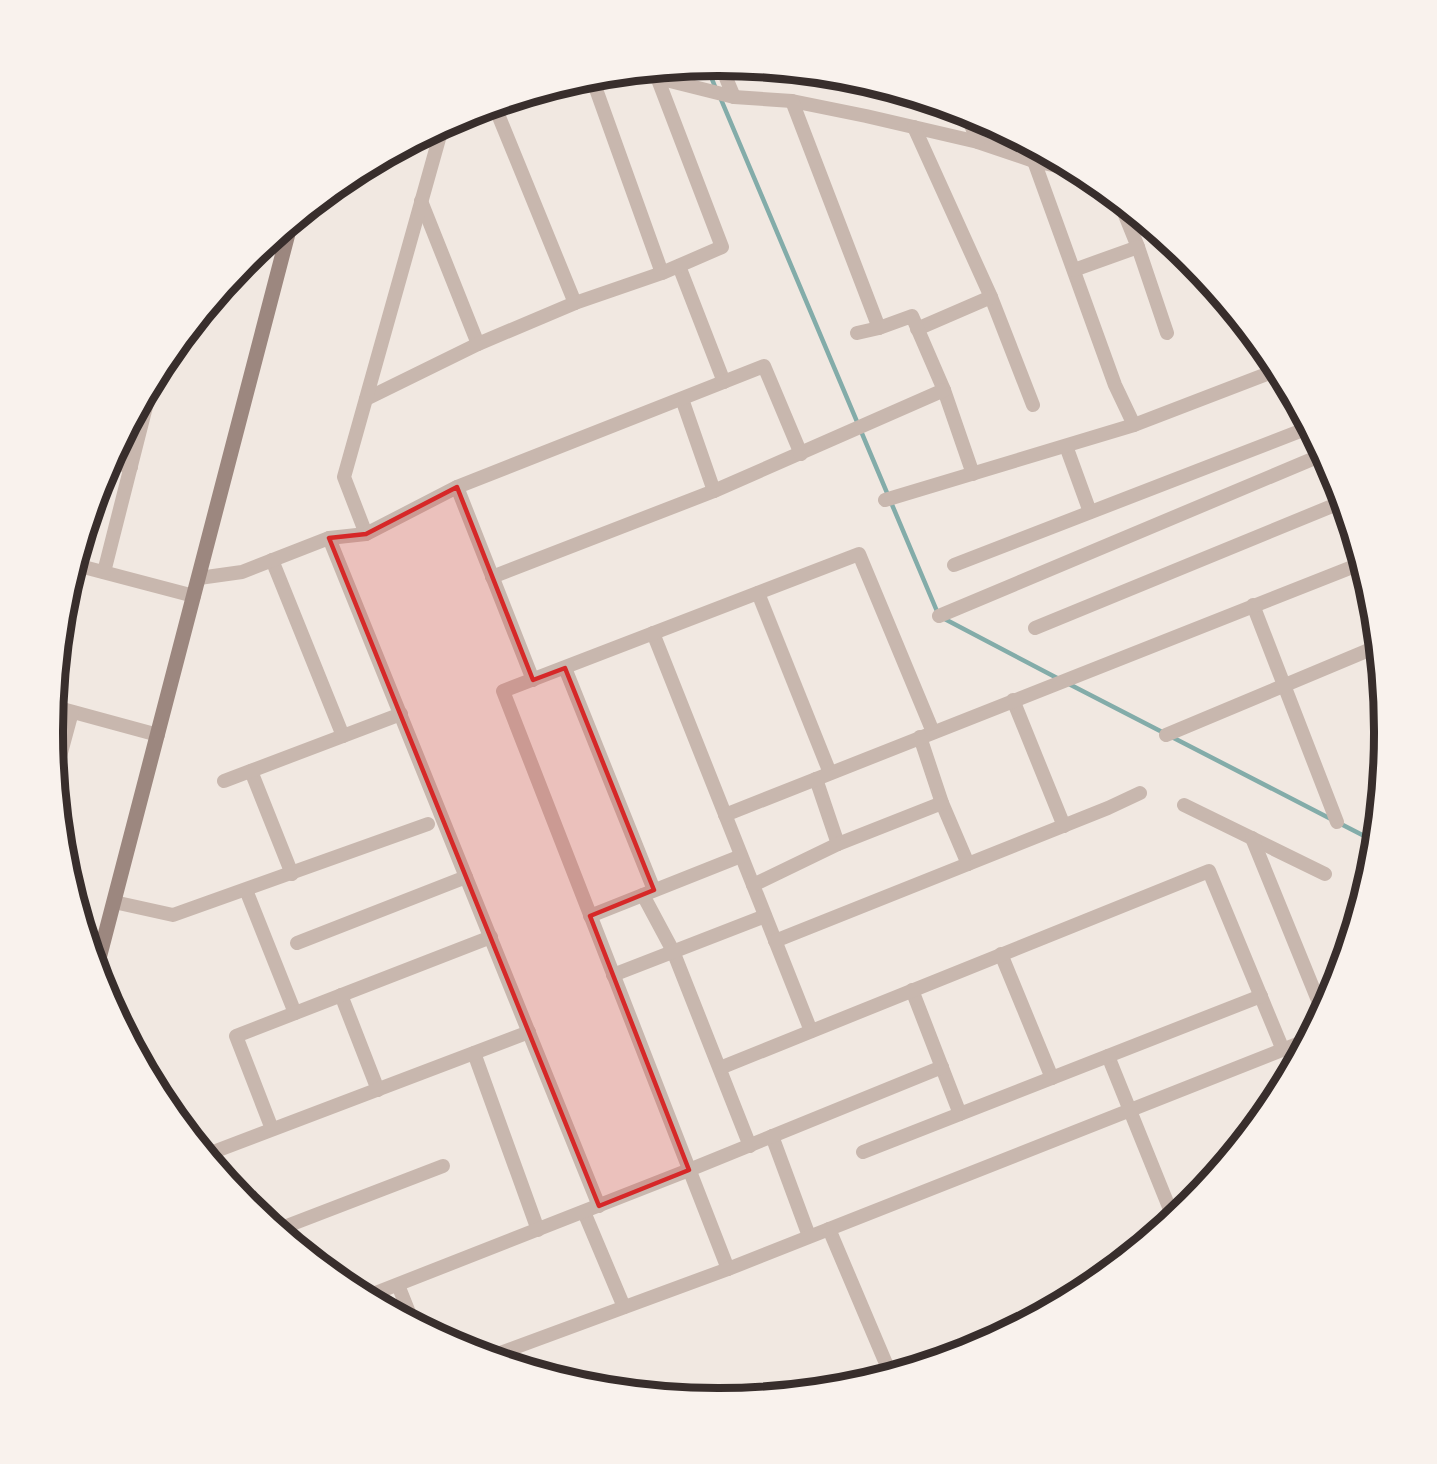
<svg xmlns="http://www.w3.org/2000/svg" width="1437" height="1464" font-family="Barlow,sans-serif">
  <rect width="100%" height="100%" fill="#f1e8e1"/>
  <g fill="none" stroke-linecap="round" stroke-linejoin="round">
    <g stroke="#83aca9" stroke-width="4.5">
      <path d="M707,67L716,89"/>
      <path d="M720,97L939,616L1059,679"/>
      <path d="M1067,683L1331,819"/>
      <path d="M1339,823L1374,841"/>
    </g>
    <g stroke="#c8b7ae" stroke-width="14">
      <path d="M721,66L734,97"/>
      <path d="M642,74L734,97L792,101L866,116L978,142L1034,161L1071,169"/>
      <path d="M592,78L662,273"/>
      <path d="M792,101L879,328"/>
      <path d="M495,107L575,303"/>
      <path d="M967,115L978,142"/>
      <path d="M914,127L991,297L1033,405"/>
      <path d="M1034,161L1115,385L1134,425"/>
      <path d="M421,201L478,344"/>
      <path d="M1121,205L1138,247"/>
      <path d="M679,266L724,382"/>
      <path d="M1074,270L1138,247L1167,333"/>
      <path d="M917,329L991,297"/>
      <path d="M857,333L879,328L912,316L944,390L973,474"/>
      <path d="M366,399L478,344L575,303L662,273L722,247L657,77"/>
      <path d="M1066,446L1090,512"/>
      <path d="M111,462L131,467"/>
      <path d="M457,487L533,680"/>
      <path d="M714,491L944,390"/>
      <path d="M885,500L1134,425L1277,370"/>
      <path d="M366,534L344,477L442,128"/>
      <path d="M329,538L599,1206"/>
      <path d="M272,560L343,736"/>
      <path d="M76,565L194,596"/>
      <path d="M954,565L1308,428"/>
      <path d="M1355,565L1372,604"/>
      <path d="M104,572L151,387"/>
      <path d="M492,577L714,491L682,399"/>
      <path d="M199,578L242,572L329,538L366,534L457,487L764,366L801,454"/>
      <path d="M758,593L830,773"/>
      <path d="M1253,605L1337,822"/>
      <path d="M939,616L1322,455"/>
      <path d="M1035,628L1342,502"/>
      <path d="M653,633L811,1031"/>
      <path d="M565,668L654,890"/>
      <path d="M1013,700L1064,826"/>
      <path d="M55,707L158,735"/>
      <path d="M1166,735L1376,647"/>
      <path d="M920,737L942,803L968,864"/>
      <path d="M56,771L72,712"/>
      <path d="M251,771L292,874"/>
      <path d="M816,779L838,844"/>
      <path d="M224,781L401,714"/>
      <path d="M1184,805L1325,874"/>
      <path d="M725,815L1360,564"/>
      <path d="M1252,838L1322,1010"/>
      <path d="M753,885L838,844L942,803"/>
      <path d="M246,890L295,1013"/>
      <path d="M643,895L673,951L750,1146"/>
      <path d="M114,902L173,915L428,824"/>
      <path d="M590,916L741,856"/>
      <path d="M775,941L1108,808L1140,793"/>
      <path d="M297,943L466,877"/>
      <path d="M1001,954L1052,1078"/>
      <path d="M613,975L765,916"/>
      <path d="M912,990L960,1114"/>
      <path d="M341,995L378,1090"/>
      <path d="M474,1053L538,1230"/>
      <path d="M1108,1056L1173,1217"/>
      <path d="M720,1068L1209,871L1283,1050"/>
      <path d="M272,1129L236,1036L491,937"/>
      <path d="M772,1136L809,1236"/>
      <path d="M863,1152L1261,996"/>
      <path d="M208,1154L529,1032"/>
      <path d="M584,1212L624,1307"/>
      <path d="M279,1229L443,1166"/>
      <path d="M829,1229L890,1373"/>
      <path d="M728,1269L503,691L859,554L933,732"/>
      <path d="M398,1285L412,1320"/>
      <path d="M368,1296L689,1170L942,1067"/>
      <path d="M492,1356L728,1269L1305,1041"/>
    </g>
    <path stroke="#9c877f" stroke-width="15" d="M97,966L290,226"/>
  </g>
  <path fill="#d62828" fill-opacity="0.2" stroke="#d62828" stroke-width="4.5" stroke-linejoin="round" d="M457,487L533,680L565,668L654,890L590,916L689,1170L599,1206L329,538L366,534Z"/>
  <path d="M0 0H1437V1464H0ZM718 76H719A655 655 0 0 1 1374 731V733A655 655 0 0 1 719 1388H718A655 655 0 0 1 63 733V731A655 655 0 0 1 718 76Z" fill="#f9f2ed" fill-rule="evenodd"/>
  <path fill="none" stroke="#382e2c" stroke-width="8" d="M718 76H719A655 655 0 0 1 1374 731V733A655 655 0 0 1 719 1388H718A655 655 0 0 1 63 733V731A655 655 0 0 1 718 76Z"/>
</svg>
